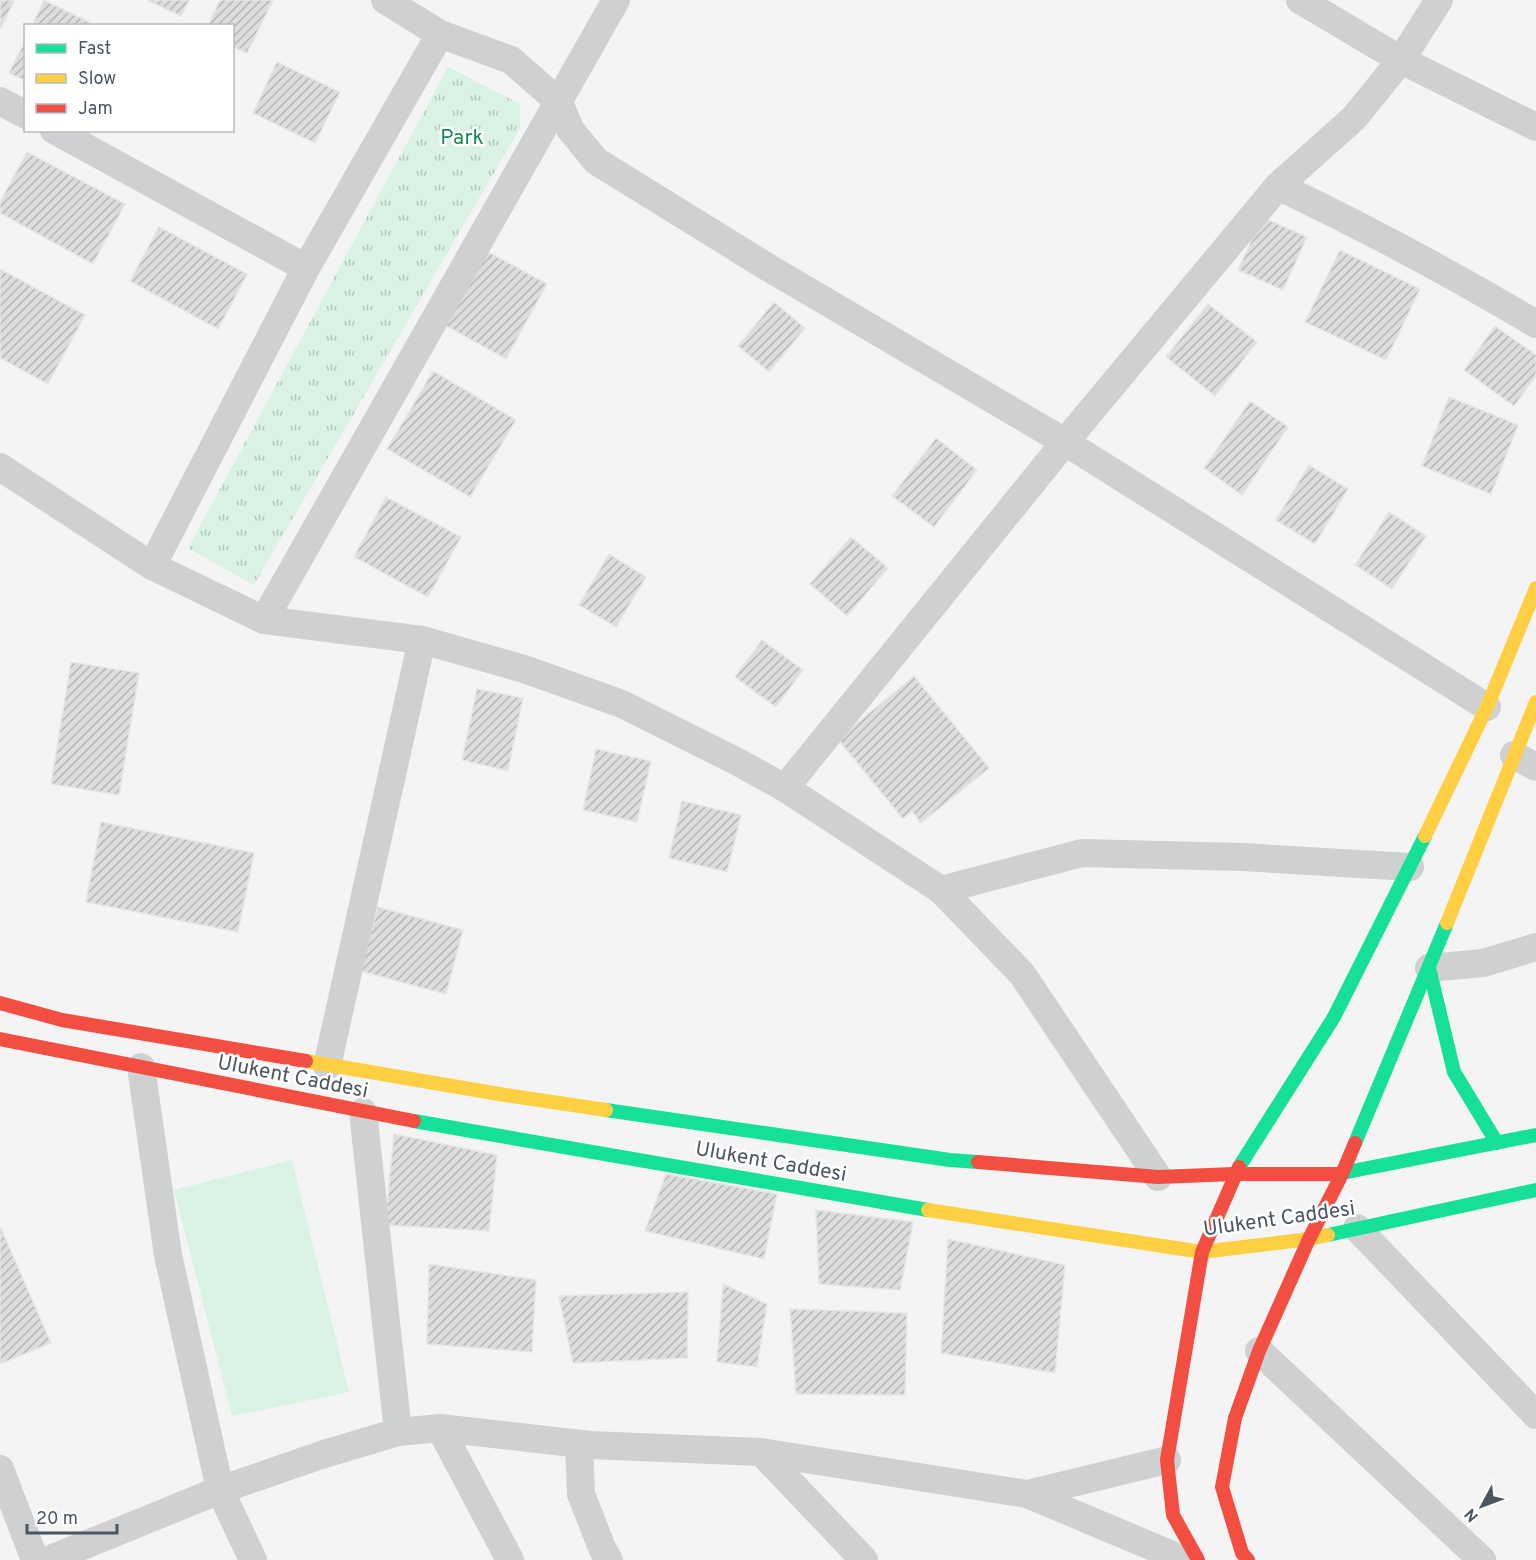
<svg xmlns="http://www.w3.org/2000/svg" width="1536" height="1560" font-family="Overpass,sans-serif">
  <defs>
    <pattern id="park-tufts" width="24" height="20" patternUnits="userSpaceOnUse" patternTransform="scale(1.5)"><rect width="24" height="20" fill="#d9f2e3"/><path d="M3 7l-1-3M5 7V3M7 7l1-3M15 17l-1-3M17 17v-4M19 17l1-3" fill="none" stroke="#b2c7bb"/></pattern>
    <pattern id="building-hatch" width="6" height="6" patternUnits="userSpaceOnUse" patternTransform="scale(1.5)"><rect width="6" height="6" fill="#ddddde"/><path d="M-1 1l2-2M0 6l6-6M5 7l2-2" fill="none" stroke="#b5b6b7"/></pattern>
  </defs>
  <rect width="100%" height="100%" fill="#f4f4f4"/>
  <path fill="url(#park-tufts)" d="M448,67L520,104V128L254,585L188,548Z"/>
  <path fill="#d9f2e3" d="M292,1160L349,1392L232,1416L174,1190Z"/>
  <g fill="url(#building-hatch)" stroke="#e5e6e7" stroke-width="1.5">
    <path d="M0,0L14,1L0,30Z"/>
    <path d="M44,0L91,23L90,26H32Z"/>
    <path d="M147,0H189L181,16Z"/>
    <path d="M220,0H273L247,53L232,46V26H208Z"/>
    <path d="M26,39V81L9,73Z"/>
    <path d="M277,62L340,92L315,143L253,113Z"/>
    <path d="M27,152L125,204L93,264L0,213V202Z"/>
    <path d="M1262,217L1307,237L1283,290L1238,270Z"/>
    <path d="M159,227L247,274L218,329L130,281Z"/>
    <path d="M481,248L547,284L506,359L441,323Z"/>
    <path d="M1340,250L1420,289L1386,360L1305,322Z"/>
    <path d="M0,269L85,315L48,384L0,358Z"/>
    <path d="M774,302L805,328L769,372L738,346Z"/>
    <path d="M1208,304L1257,342L1215,396L1166,357Z"/>
    <path d="M1495,326L1536,355V376L1514,406L1464,370Z"/>
    <path d="M433,371L516,420L470,497L387,449Z"/>
    <path d="M1449,397L1518,425L1491,494L1422,466Z"/>
    <path d="M1250,401L1288,427L1242,495L1204,468Z"/>
    <path d="M936,438L977,470L934,527L892,496Z"/>
    <path d="M1309,465L1348,489L1315,544L1276,520Z"/>
    <path d="M386,497L461,537L428,597L354,557Z"/>
    <path d="M1389,512L1426,536L1392,589L1355,565Z"/>
    <path d="M851,537L888,568L847,616L810,584Z"/>
    <path d="M609,554L646,577L616,627L579,605Z"/>
    <path d="M762,640L803,670L776,707L735,677Z"/>
    <path d="M71,662L139,673L119,795L51,784Z"/>
    <path d="M914,676L989,768L921,823L912,811L903,819L838,739Z"/>
    <path d="M477,689L523,698L508,771L462,760Z"/>
    <path d="M596,749L651,761L637,822L583,810Z"/>
    <path d="M682,801L741,815L727,872L669,858Z"/>
    <path d="M101,822L254,853L238,932L86,902Z"/>
    <path d="M378,907L463,930L446,994L360,971Z"/>
    <path d="M394,1134L497,1155L489,1231L385,1225Z"/>
    <path d="M666,1174L777,1194L764,1259L645,1231Z"/>
    <path d="M816,1210L913,1222L900,1290L819,1284Z"/>
    <path d="M0,1226L51,1343L0,1364Z"/>
    <path d="M948,1239L1065,1265L1055,1373L941,1353Z"/>
    <path d="M429,1264L536,1280L532,1352L427,1344Z"/>
    <path d="M723,1284L767,1304L757,1367L717,1362Z"/>
    <path d="M688,1292L687,1358L573,1363L559,1296Z"/>
    <path d="M790,1309L907,1313L905,1395L796,1394Z"/>
  </g>
  <g fill="none" stroke-linecap="round" stroke-linejoin="round">
    <g stroke="#ced0d2" stroke-width="28">
      <path d="M385,0L440,34L511,60L559,102L570,129L596,161L769,268L1065,442L1487,707"/>
      <path d="M1300,0L1401,60L1536,127"/>
      <path d="M0,101L26,115"/>
      <path d="M54,130L306,268"/>
      <path d="M1278,186C1366,228 1452,274 1536,324"/>
      <path d="M0,467L152,566L264,620L422,640L524,669L622,704L736,761L785,788L941,890L1022,974L1158,1177"/>
      <path d="M152,566L306,268L440,34"/>
      <path d="M264,620L616,0"/>
      <path d="M1514,755L1536,767"/>
      <path d="M785,788L1065,442L1278,186L1354,118L1401,60L1439,0"/>
      <path d="M941,890L1082,853L1242,857L1410,867"/>
      <path d="M1429,968L1483,963L1536,947"/>
      <path d="M327,1066L422,640"/>
      <path d="M141,1067L168,1255L220,1490L253,1560"/>
      <path d="M363,1112L398,1432"/>
      <path d="M1357,1228L1536,1415"/>
      <path d="M1259,1351L1482,1560"/>
      <path d="M440,1428L510,1560"/>
      <path d="M579,1444L581,1494L602,1548L609,1560"/>
      <path d="M761,1452L864,1560"/>
      <path d="M0,1469L35,1560"/>
      <path d="M1027,1494L1167,1460"/>
      <path d="M48,1560L220,1490L321,1455L398,1432L440,1428L590,1445L761,1452L1027,1494L1184,1560"/>
    </g>
    <g stroke="#16e098" stroke-width="14">
      <path d="M1429,968L1454,1072L1497,1143"/>
      <path d="M606,1110L950,1160L978,1162"/>
      <path d="M414,1121L928,1210"/>
      <path d="M1355,1143L1447,923"/>
      <path d="M1239,1167L1334,1017L1425,836"/>
      <path d="M1337,1174L1536,1135"/>
      <path d="M1328,1235L1536,1190"/>
    </g>
    <g stroke="#ffcf43" stroke-width="14">
      <path d="M1425,836L1487,707L1536,588"/>
      <path d="M1447,923L1536,702"/>
      <path d="M306,1061L505,1095L606,1110"/>
      <path d="M928,1210L1202,1252L1309,1239L1328,1235"/>
    </g>
    <g stroke="#f24e42" stroke-width="14">
      <path d="M0,1003L62,1020L306,1061"/>
      <path d="M0,1039L414,1121"/>
      <path d="M978,1162L1158,1177L1234,1174H1337"/>
      <path d="M1198,1560L1173,1515L1167,1460L1202,1252L1239,1167"/>
      <path d="M1248,1560L1242,1553L1222,1487L1235,1418L1259,1351L1309,1239L1342,1174L1355,1143"/>
    </g>
  </g>
  <g text-anchor="middle" stroke-width="5" stroke-linejoin="round" paint-order="stroke">
    <g font-size="21" fill="#17864f" stroke="#fff">
      <text x="462" y="144">Park</text>
    </g>
    <g font-size="21" fill="#4a5661" stroke="#fff">
      <text transform="translate(293 1076) rotate(11)" y="7">Ulukent Caddesi</text>
      <text transform="translate(771 1161) rotate(10)" y="7">Ulukent Caddesi</text>
      <text transform="translate(1279 1218) rotate(-8)" y="7">Ulukent Caddesi</text>
    </g>
  </g>
  <rect x="24" y="24" width="210" height="108" fill="#ffffff" stroke="#b7bbc0" stroke-width="1.5"/>
  <rect x="36" y="44" width="30" height="9" fill="#16e098" stroke="#b7bbc0" stroke-width="1.5"/>
  <text x="78" y="54" font-size="18" fill="#4a5661">Fast</text>
  <rect x="36" y="74" width="30" height="9" fill="#ffcf43" stroke="#b7bbc0" stroke-width="1.5"/>
  <text x="78" y="84" font-size="18" fill="#4a5661">Slow</text>
  <rect x="36" y="104" width="30" height="9" fill="#f24e42" stroke="#b7bbc0" stroke-width="1.5"/>
  <text x="78" y="114" font-size="18" fill="#4a5661">Jam</text>
  <g transform="translate(1482 1506) rotate(229)" stroke="#ffffff" stroke-width="4.5" paint-order="stroke">
  <path d="M0-4.5L10 22L0 15L-10 22Z" fill="#4a5661"/>
  <text y="-9" font-size="16" font-weight="bold" text-anchor="middle" fill="#4a5661">N</text>
  </g>
  <path d="M27 1524v9h90v-9" fill="none" stroke="#4a5661" stroke-width="3"/>
  <text x="36" y="1524" font-size="18" fill="#4a5661" stroke="#ffffff" stroke-width="4.5" paint-order="stroke">20 m</text>
</svg>
